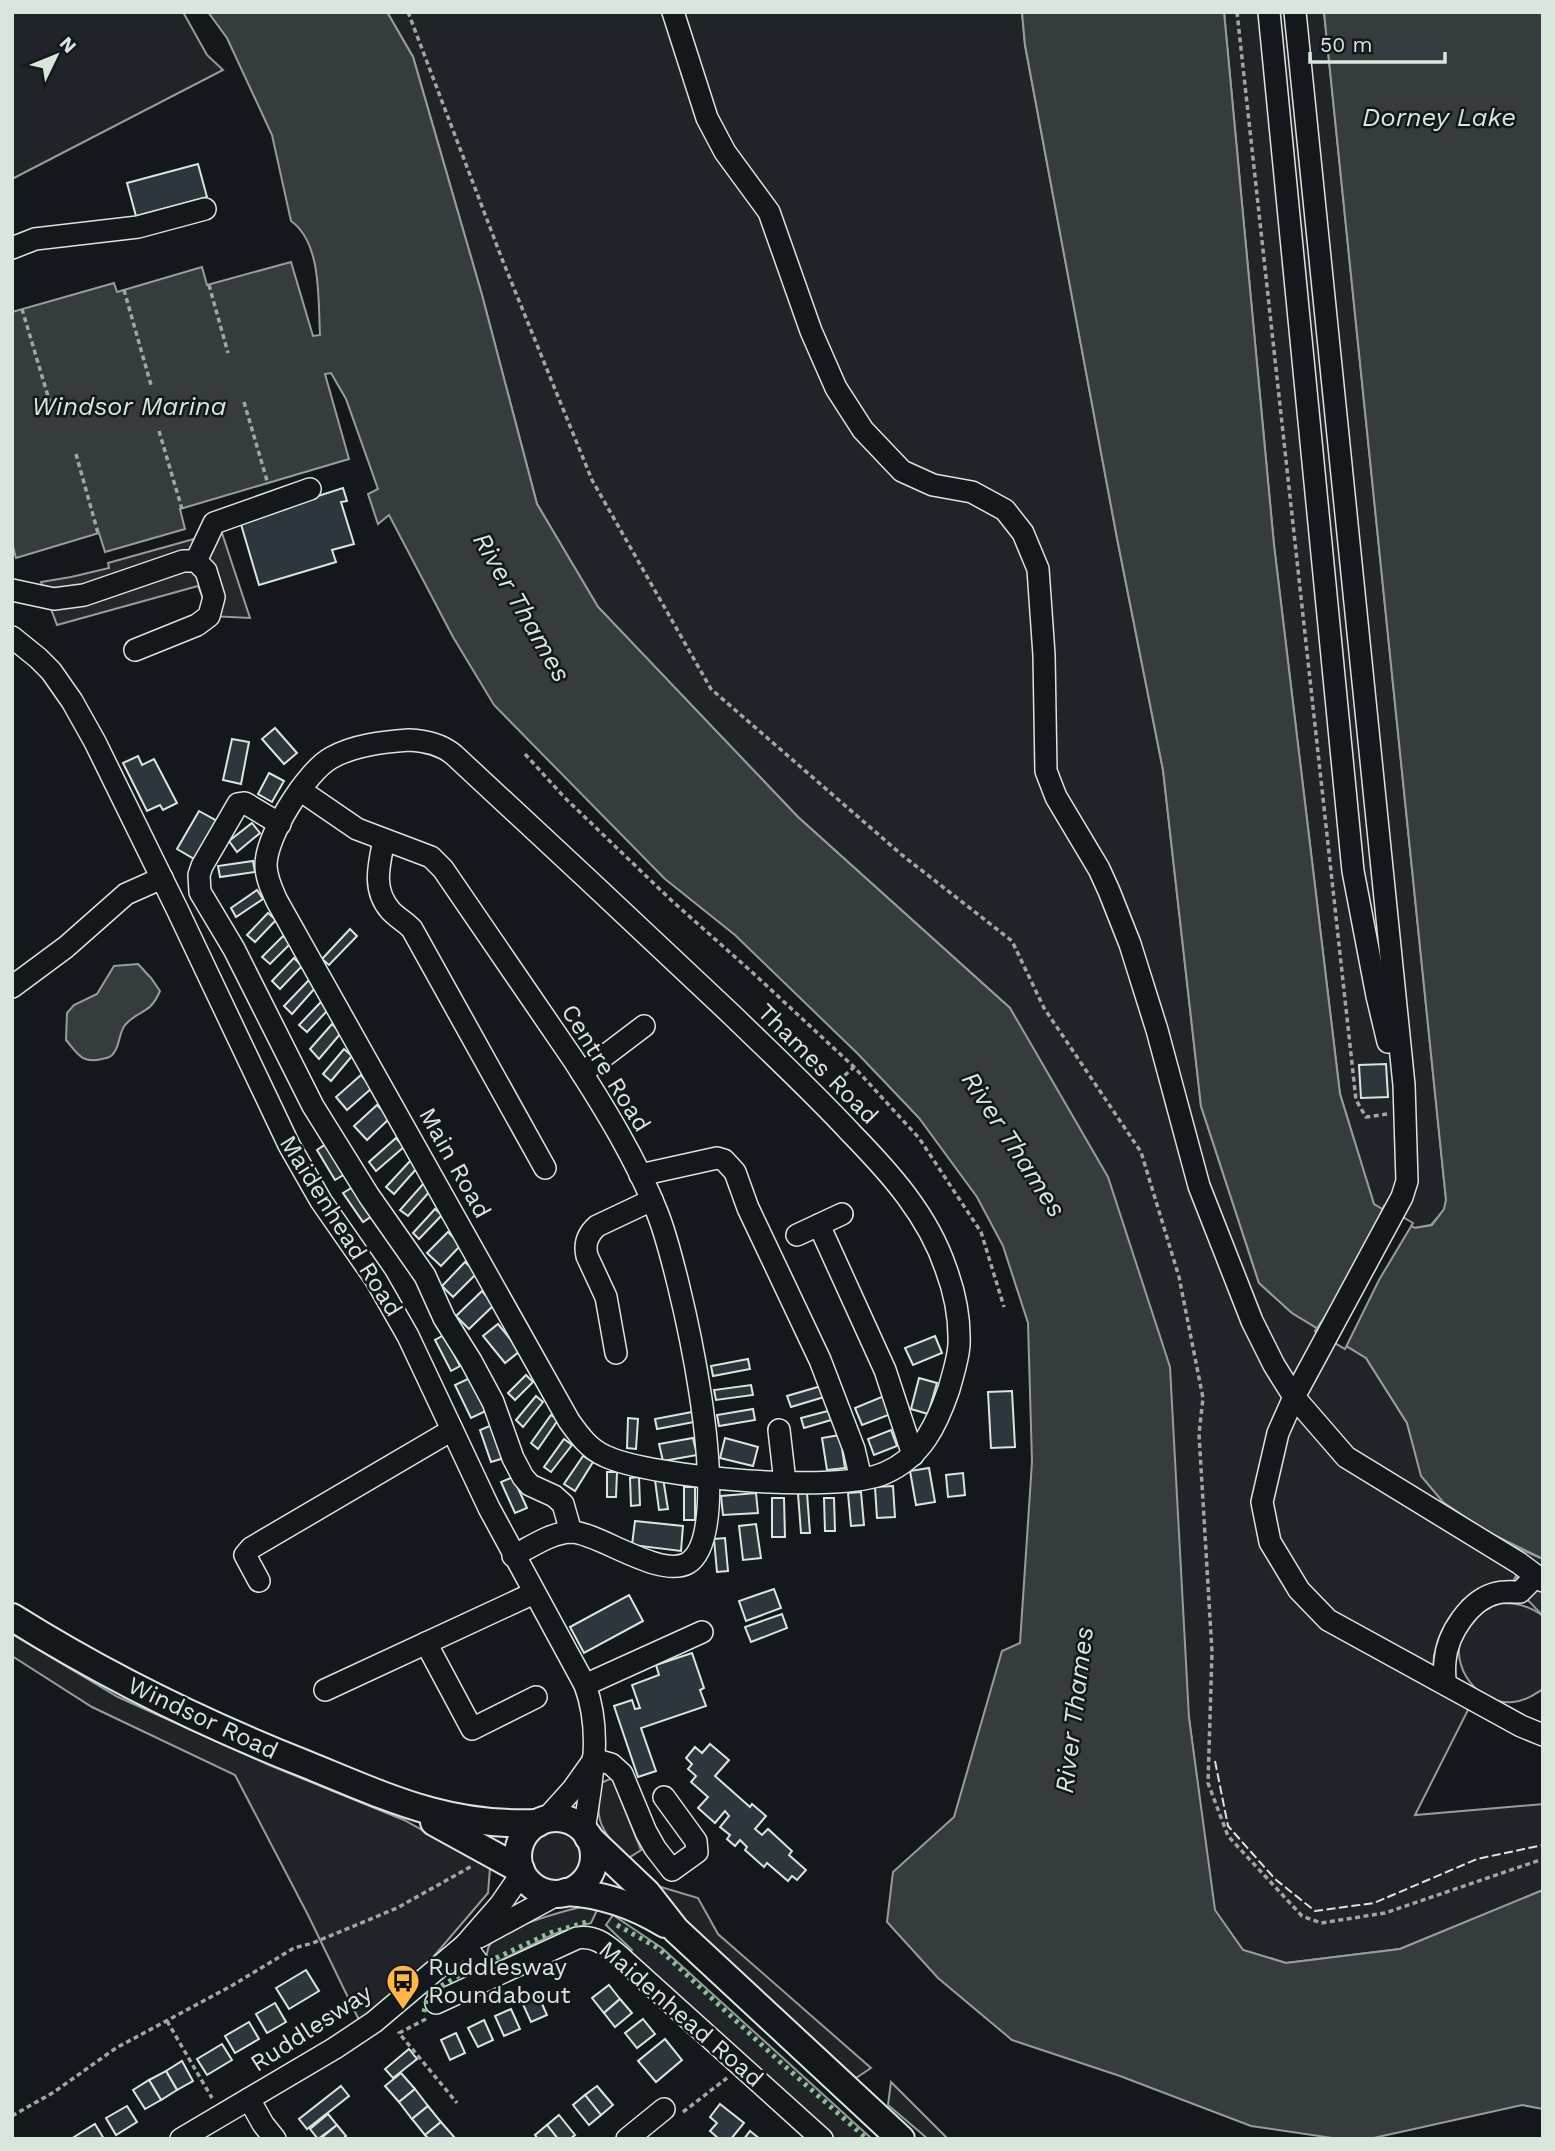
<svg xmlns="http://www.w3.org/2000/svg" width="1555" height="2151" font-family="'Work Sans',sans-serif">
  <rect width="100%" height="100%" fill="#14181c"/>
  <g fill="#202428" stroke="#939e99" stroke-width="2">
    <path d="M12,12H183L207,55L223,70L12,179Z"/>
    <path d="M387,12H1022L1025,45L1117,538L1163,770L1201,1106L1259,1283L1292,1313L1366,1358L1407,1423L1422,1476L1443,1502L1484,1530L1522,1550L1516,1576L1512,1583L1483,1589L1463,1600L1434,1655L1432,1688L1469,1708L1415,1815L1543,1804V1890L1400,1949L1286,1963L1243,1950L1214,1910L1189,1718L1010,1008L798,817L598,607L537,504L482,295L413,57Z"/>
    <path d="M1224,12H1324L1446,1200L1445,1209L1431,1225L1415,1228L1374,1205L1340,1094L1274,545Z"/>
    <path d="M1498,1603C1516,1603 1528,1605 1543,1616V1689C1533,1695 1525,1701 1513,1702C1479,1706 1449,1667 1462,1635C1464,1631 1469,1626 1472,1622C1475,1618 1479,1612 1483,1610C1487,1607 1493,1605 1498,1603Z"/>
    <path d="M12,1634L118,1697L269,1765L404,1820L490,1868L488,1893L405,1990L359,2020L308,1915L235,1775L92,1707L12,1656Z"/>
    <path d="M612,1778L641,1850L627,1859C602,1830 593,1822 601,1783Z"/>
    <circle cx="556" cy="1856" r="28"/>
    <path d="M651,1884L698,1898L718,1934L871,2068L856,2078L691,1926Z"/>
    <path d="M585,1906H599L591,1923L554,1934L493,1964L486,1957C487,1954 488,1948 489,1946C499,1928 564,1911 585,1906Z"/>
    <path d="M613,1915L662,1948L872,2139H832L629,1953L632,1950L606,1925Z"/>
    <path d="M891,2082L948,2139H928L888,2105Z"/>
  </g>
  <g fill="#24282b" stroke="#939e99" stroke-width="2">
    <path d="M220,527L250,618L210,616L198,586L57,625L41,582L71,577L109,568L108,563L201,537Z"/>
    <path d="M1522,1550L1543,1559V1616L1520,1592L1516,1576Z"/>
  </g>
  <g fill="#363b3e" stroke="#939e99" stroke-width="2">
    <path d="M208,12H387L413,57L482,295L537,504L598,607L798,817L1010,1008L1108,1177L1170,1367L1189,1718L1215,1910L1243,1950L1286,1963L1400,1949L1543,1890V2109L1522,2105L1369,2139H1339L1251,2126L1120,2076L1012,2040L938,1978L887,1922L893,1872L954,1817L1002,1651L1020,1643L1032,1462L1028,1323L1003,1246L977,1197L919,1118L858,1054L735,935L665,879L494,705L453,637L389,515L378,524L368,494L378,489L346,399L331,373L325,374L349,459L180,509L185,529L105,552L99,533L16,558L12,543V312L114,283L117,292L202,267L207,285L291,262L313,336L320,335C318,300 322,243 291,221L272,135L227,38Z"/>
    <path d="M1022,12H1224L1274,545L1340,1094L1374,1204L1415,1228L1432,1225L1444,1209L1446,1200L1324,12H1543V1559L1484,1530L1443,1502L1421,1476L1407,1423L1366,1358L1292,1313L1259,1283L1201,1106L1163,770L1117,538L1025,45Z"/>
    <path d="M138,964L151,978L160,991C150,1015 139,1009 125,1025C119,1033 120,1043 115,1051C112,1057 108,1058 102,1059C82,1064 78,1054 66,1040L67,1013L74,1005L97,994L114,966Z"/>
  </g>
  <path fill="#14181c" stroke="#939e99" stroke-width="2" d="M1384,1206L1413,1223L1379,1280L1345,1349L1315,1331L1345,1288L1363,1255Z"/>
  <g fill="#2c363c" stroke="#d8e6dc" stroke-width="2">
    <path d="M198,164L207,197L136,216L127,183Z"/>
    <path d="M343,488L347,501L341,502L354,544L332,550L336,562L259,585L240,521Z"/>
    <path d="M275,728L297,753L284,764L262,739Z"/>
    <path d="M232,739L249,742L241,784L223,780Z"/>
    <path d="M138,756L142,765L154,759L177,803L163,810L160,805L147,811L123,763Z"/>
    <path d="M269,773L284,781L272,802L258,794Z"/>
    <path d="M199,811L217,821L196,860L177,849Z"/>
    <path d="M252,823L260,833L237,852L229,841Z"/>
    <path d="M253,861L255,872L220,877L218,866Z"/>
    <path d="M257,890L263,899L236,917L231,908Z"/>
    <path d="M268,913L276,920L255,942L247,935Z"/>
    <path d="M350,929L357,936L329,965L322,959Z"/>
    <path d="M283,936L291,943L270,964L262,957Z"/>
    <path d="M294,958L302,966L280,989L272,981Z"/>
    <path d="M309,980L316,987L292,1014L284,1006Z"/>
    <path d="M321,1002L329,1009L307,1032L299,1025Z"/>
    <path d="M332,1024L341,1033L319,1059L310,1049Z"/>
    <path d="M344,1049L352,1056L331,1081L323,1074Z"/>
    <path d="M1386,1064L1388,1097L1361,1098L1359,1065Z"/>
    <path d="M361,1075L372,1088L347,1110L336,1097Z"/>
    <path d="M377,1105L390,1118L367,1140L354,1126Z"/>
    <path d="M396,1138L404,1147L376,1171L369,1162Z"/>
    <path d="M326,1144L345,1174L335,1180L317,1150Z"/>
    <path d="M411,1160L418,1167L394,1194L386,1187Z"/>
    <path d="M424,1183L431,1190L408,1216L400,1210Z"/>
    <path d="M353,1187L372,1216L363,1222L343,1193Z"/>
    <path d="M435,1209L442,1215L419,1239L413,1233Z"/>
    <path d="M448,1232L461,1245L441,1266L427,1253Z"/>
    <path d="M465,1262L477,1273L453,1297L442,1286Z"/>
    <path d="M482,1291L494,1305L469,1329L456,1316Z"/>
    <path d="M498,1324L520,1351L505,1363L483,1336Z"/>
    <path d="M444,1335L460,1366L451,1371L435,1340Z"/>
    <path d="M935,1336L942,1353L913,1365L905,1348Z"/>
    <path d="M748,1359L750,1369L713,1376L711,1366Z"/>
    <path d="M526,1375L533,1382L515,1400L508,1393Z"/>
    <path d="M472,1377L488,1410L471,1418L455,1385Z"/>
    <path d="M919,1378L937,1383L928,1414L911,1409Z"/>
    <path d="M751,1385L753,1395L716,1400L714,1390Z"/>
    <path d="M821,1386L824,1397L791,1407L787,1396Z"/>
    <path d="M1012,1391L1015,1447L991,1448L988,1392Z"/>
    <path d="M536,1396L543,1402L523,1427L516,1420Z"/>
    <path d="M884,1396L891,1414L862,1425L855,1408Z"/>
    <path d="M753,1409L755,1420L719,1426L717,1415Z"/>
    <path d="M828,1411L831,1420L804,1428L801,1418Z"/>
    <path d="M692,1412L694,1422L657,1429L655,1419Z"/>
    <path d="M551,1415L558,1420L538,1449L531,1443Z"/>
    <path d="M628,1418L638,1419L636,1449L627,1448Z"/>
    <path d="M492,1425L504,1458L491,1462L480,1430Z"/>
    <path d="M891,1430L897,1446L874,1455L868,1439Z"/>
    <path d="M840,1435L845,1468L827,1470L822,1438Z"/>
    <path d="M693,1438L697,1455L663,1461L659,1444Z"/>
    <path d="M725,1438L758,1447L753,1466L720,1458Z"/>
    <path d="M564,1439L572,1445L551,1472L544,1467Z"/>
    <path d="M583,1456L593,1462L575,1491L564,1484Z"/>
    <path d="M929,1468L935,1502L916,1505L910,1471Z"/>
    <path d="M607,1472H617L616,1497H607Z"/>
    <path d="M963,1473L965,1495L948,1497L946,1475Z"/>
    <path d="M513,1477L527,1508L515,1513L501,1482Z"/>
    <path d="M639,1477L640,1505L631,1506L630,1478Z"/>
    <path d="M663,1478L668,1509L659,1510L655,1480Z"/>
    <path d="M893,1486L895,1517L877,1518L875,1487Z"/>
    <rect x="684" y="1487" width="11" height="33"/>
    <path d="M861,1492L864,1525L851,1526L848,1493Z"/>
    <path d="M756,1493L758,1513L723,1515L721,1496Z"/>
    <path d="M807,1493L810,1533H801L798,1494Z"/>
    <path d="M772,1498H784L785,1537H772Z"/>
    <path d="M824,1498H834L835,1531H825Z"/>
    <path d="M635,1521L683,1526L681,1551L632,1545Z"/>
    <path d="M756,1524L761,1558L743,1560L739,1526Z"/>
    <path d="M725,1538L728,1571L717,1572L714,1539Z"/>
    <path d="M774,1589L781,1608L746,1621L739,1601Z"/>
    <path d="M629,1595L643,1621L584,1653L570,1627Z"/>
    <path d="M782,1614L787,1628L751,1642L745,1627Z"/>
    <path d="M692,1653L704,1688L700,1690L706,1706L641,1728L656,1771L638,1777L614,1706L632,1700L635,1709L640,1708L632,1685L659,1675L656,1665Z"/>
    <path d="M710,1744L729,1760L715,1776L750,1807L752,1804L766,1816L755,1829L762,1835L768,1829L792,1851L789,1855L806,1870L797,1880L792,1876L788,1881L767,1863L764,1867L745,1850L747,1847L740,1840L735,1846L727,1839L730,1835L720,1827L729,1816L725,1811L715,1823L698,1808L708,1797L691,1782L696,1776L688,1769L692,1764L686,1758L695,1747L702,1753Z"/>
    <path d="M306,1970L319,1991L289,2009L276,1988Z"/>
    <path d="M609,1985L620,1999L604,2013L592,1998Z"/>
    <path d="M538,1995L547,2015L531,2022L522,2002Z"/>
    <path d="M620,1999L632,2013L615,2027L604,2013Z"/>
    <path d="M275,2003L286,2022L267,2033L256,2014Z"/>
    <path d="M511,2009L520,2029L504,2036L495,2016Z"/>
    <path d="M643,2019L655,2034L637,2048L625,2033Z"/>
    <path d="M484,2020L493,2040L478,2047L468,2028Z"/>
    <path d="M249,2022L259,2039L235,2053L225,2036Z"/>
    <path d="M456,2033L465,2053L450,2060L441,2040Z"/>
    <path d="M665,2039L682,2060L656,2082L638,2061Z"/>
    <path d="M222,2044L232,2060L207,2075L197,2059Z"/>
    <path d="M409,2049L417,2059L393,2078L385,2069Z"/>
    <path d="M182,2061L193,2081L177,2090L166,2071Z"/>
    <path d="M166,2071L177,2090L161,2100L149,2080Z"/>
    <path d="M401,2073L415,2089L399,2102L385,2086Z"/>
    <path d="M149,2080L161,2100L145,2109L133,2090Z"/>
    <path d="M341,2086L349,2096L307,2129L299,2119Z"/>
    <path d="M597,2086L613,2105L601,2115L585,2095Z"/>
    <path d="M415,2089L428,2106L412,2119L399,2102Z"/>
    <path d="M585,2095L601,2115L589,2125L573,2105Z"/>
    <path d="M720,2104L744,2123L731,2139H719L710,2131L717,2123L710,2117Z"/>
    <path d="M127,2106L137,2122L116,2135L106,2118Z"/>
    <path d="M428,2106L441,2122L425,2135L412,2119Z"/>
    <path d="M328,2114L337,2125L318,2139L310,2129Z"/>
    <path d="M559,2115L575,2135L570,2139H558L547,2125Z"/>
    <path d="M441,2122L455,2138L429,2139L425,2135Z"/>
    <path d="M95,2124L104,2139H75L74,2137Z"/>
    <path d="M337,2125L346,2136L343,2139H320Z"/>
    <path d="M547,2125L558,2139H538L535,2135Z"/>
    <path d="M750,2131L760,2139H744Z"/>
  </g>
  <g fill="none" stroke-linecap="round" stroke-linejoin="round">
    <defs>
      <g id="minor">
        <path d="M673,12L707,118L725,152L769,212L811,331L836,388L863,430L902,471L933,485L972,492L1005,510L1023,533L1038,569L1044,655L1046,771L1056,797L1099,869L1109,891L1130,944L1157,1030L1199,1186L1252,1321L1274,1365L1294,1397L1278,1433L1262,1502L1270,1542L1299,1590L1328,1620L1521,1726L1543,1735"/>
        <path d="M1269,12L1353,871L1377,996L1388,1042"/>
        <path d="M1295,12L1404,1085L1407,1181L1402,1197L1294,1397L1346,1457L1519,1563L1543,1581"/>
        <path d="M12,248L35,239L138,227L205,209"/>
        <path d="M196,561L214,523L310,489"/>
        <path d="M12,590L54,599L84,595L183,561H196L206,571L214,597L209,616L197,625L135,650"/>
        <path d="M12,637L38,658L51,671L72,701L95,742L177,909L289,1145L321,1201L376,1280L408,1336L489,1508L585,1685C603,1734 591,1781 584,1831"/>
        <path d="M409,740C426,741 441,744 454,755C547,841 640,928 732,1015C772,1054 813,1092 851,1133C890,1173 928,1215 946,1269C955,1293 960,1319 959,1345C958,1360 953,1374 949,1389C937,1424 922,1457 885,1473C839,1494 652,1478 605,1456C589,1449 579,1435 569,1421L277,901C272,890 266,878 266,865C266,836 306,772 331,758C354,745 383,742 409,740Z"/>
        <path d="M300,790L357,829L431,857L443,869L573,1059C604,1107 636,1159 657,1212C678,1264 741,1529 688,1563C660,1579 599,1533 572,1532C552,1532 531,1547 513,1556"/>
        <path d="M280,824L245,803L238,804L202,866L199,875L200,892L234,949L313,1106L369,1196L425,1276L444,1318L471,1361L493,1402L513,1458L523,1477L530,1485L554,1496L563,1504L571,1532"/>
        <path d="M384,840C379,865 372,889 390,910C397,918 406,922 412,929L545,1168"/>
        <path d="M12,987L66,947L126,894L162,878"/>
        <path d="M582,1073L644,1026"/>
        <path d="M640,1175L717,1158L724,1160L735,1172L748,1208L820,1360L854,1449L861,1479"/>
        <path d="M819,1225L885,1370L913,1455"/>
        <path d="M797,1235L842,1214"/>
        <path d="M616,1353L606,1297L587,1256C584,1243 588,1234 597,1226L652,1200"/>
        <path d="M779,1430L785,1482"/>
        <path d="M259,1581L245,1555L251,1548L452,1430"/>
        <path d="M426,1643L472,1729L536,1697"/>
        <path d="M1445,1683C1445,1676 1444,1668 1445,1661C1447,1634 1470,1599 1497,1593C1504,1591 1513,1592 1520,1592L1536,1576"/>
        <path d="M585,1685L702,1632"/>
        <path d="M325,1690L534,1593"/>
        <path d="M593,1759L611,1764L622,1774L646,1832L655,1848L672,1870L697,1852L696,1841L664,1797"/>
        <path d="M545,1820L573,1789L590,1765"/>
        <path d="M479,1937L560,1893"/>
        <path d="M465,1945L489,1978"/>
        <path d="M436,2003L577,1938C594,1935 605,1944 617,1954L822,2139"/>
        <path d="M249,2099L263,2124L275,2139"/>
        <path d="M181,2139L335,2048L374,2022L465,1945L500,1905L522,1873"/>
        <path d="M627,2139L664,2109"/>
      </g>
      <g id="major">
        <path d="M12,1617C106,1676 204,1724 308,1765C389,1798 448,1827 538,1823"/>
        <circle cx="556" cy="1856" r="38"/>
        <path d="M434,1822L521,1870"/>
        <path d="M588,1837L647,1893L676,1930L901,2139"/>
        <path d="M566,1892C603,1894 634,1905 665,1924"/>
      </g>
    </defs>
    <use href="#minor" stroke="#d8e6dc" stroke-width="24"/>
    <use href="#major" stroke="#d8e6dc" stroke-width="30"/>
    <g stroke="#9da8a2" stroke-width="3.5" stroke-dasharray="5 3.5" stroke-linecap="butt">
      <path d="M408,12L502,259L592,480L711,689L902,855L1012,941L1044,1008L1141,1152L1179,1277L1203,1398L1199,1434L1212,1652L1208,1783L1228,1836L1302,1916L1321,1923L1385,1913L1543,1859"/>
      <path d="M1237,12L1356,1100L1366,1117L1387,1114"/>
      <path d="M209,285L228,353"/>
      <path d="M124,290L151,385"/>
      <path d="M22,309L53,413"/>
      <path d="M244,402L268,484"/>
      <path d="M159,431L182,509"/>
      <path d="M76,454L98,533"/>
      <path d="M525,754L565,798L671,900L753,973L854,1067L919,1138L981,1232L1004,1307"/>
      <path d="M832,1087L854,1067"/>
      <path d="M426,2019L399,2033L457,2103"/>
      <path d="M167,2021L212,2098"/>
      <path d="M683,2112L727,2078"/>
      <path d="M12,2116L54,2092L116,2048L233,1985L294,1948L313,1943L397,1908L472,1866"/>
    </g>
    <use href="#minor" stroke="#14181c" stroke-width="21"/>
    <use href="#major" stroke="#14181c" stroke-width="26"/>
    <g stroke="#8ac095" stroke-width="5" stroke-dasharray="3.5 5" stroke-linecap="butt">
      <path d="M617,1925L658,1948L779,2061L867,2139"/>
      <path d="M496,1958L550,1933L590,1921"/>
      <path d="M424,2012L428,1994L468,1970"/>
    </g>
    <path stroke="#d8e6dc" stroke-width="2" stroke-dasharray="9 3.5" stroke-linecap="butt" d="M1215,1761L1228,1826L1275,1879L1315,1911L1374,1903L1477,1859L1543,1845"/>
  </g>
  <defs>
    <symbol id="bus-pin" viewBox="-11 -11 22 30"><path d="M0 17L-7.5 6A9.5 9.5 0 1 1 7.5 6Z" fill="#ffb74d" stroke="#14181c"/><path d="M-5-6H5V4H4V6H2V4H-2V6H-4V4H-5ZM-3.5-4V0h7V-4ZM-3.5 1.2v1.5H-2V1.2ZM2 1.2v1.5H3.5V1.2Z" fill="#111"/></symbol>
  </defs>
  <g fill-rule="evenodd">
    <use href="#bus-pin" x="384" y="1962" width="38" height="52"/>
  </g>
  <g text-anchor="middle" stroke-width="5" stroke-linejoin="round" paint-order="stroke">
    <g font-size="24" fill="#d8e6dc" stroke="#14181c">
      <text transform="translate(818 1064) rotate(45)" y="8">Thames Road</text>
      <text transform="translate(606 1068) rotate(58)" y="8">Centre Road</text>
      <text transform="translate(455 1163) rotate(61)" y="8">Main Road</text>
      <text transform="translate(341 1226) rotate(58)" y="8">Maidenhead Road</text>
      <text transform="translate(203 1718) rotate(25)" y="8">Windsor Road</text>
      <text transform="translate(681 2014) rotate(41)" y="8">Maidenhead Road</text>
      <text transform="translate(311 2028) rotate(-33)" y="8">Ruddlesway</text>
    </g>
    <g font-size="24" fill="#d8e6dc" stroke="#14181c" text-anchor="start">
      <text x="428" y="1975">Ruddlesway<tspan x="428" dy="28">Roundabout</tspan></text>
    </g>
    <g font-size="26" font-style="italic" fill="#d8e6dc" stroke="#14181c">
      <text x="1439" y="126">Dorney Lake</text>
      <text x="129" y="415">Windsor Marina</text>
      <text transform="translate(522 607) rotate(60)" y="9">River Thames</text>
      <text transform="translate(1014 1144) rotate(57)" y="9">River Thames</text>
      <text transform="translate(1074 1710) rotate(-83)" y="9">River Thames</text>
    </g>
  </g>
  <rect width="1555" height="2151" fill="none" stroke="#d8e6dc" stroke-width="28"/>
  <g transform="translate(56 56) rotate(47)" stroke="#14181c" stroke-width="5" paint-order="stroke">
  <path d="M0-5L12 26L0 18L-12 26Z" fill="#d8e6dc"/>
  <text y="-10" font-size="19" font-weight="bold" text-anchor="middle" fill="#d8e6dc">N</text>
  </g>
  <path d="M1310 52v10h135v-10" fill="none" stroke="#d8e6dc" stroke-width="3.5"/>
  <text x="1320" y="52" font-size="21" fill="#d8e6dc" stroke="#14181c" stroke-width="5" paint-order="stroke">50 m</text>
</svg>
